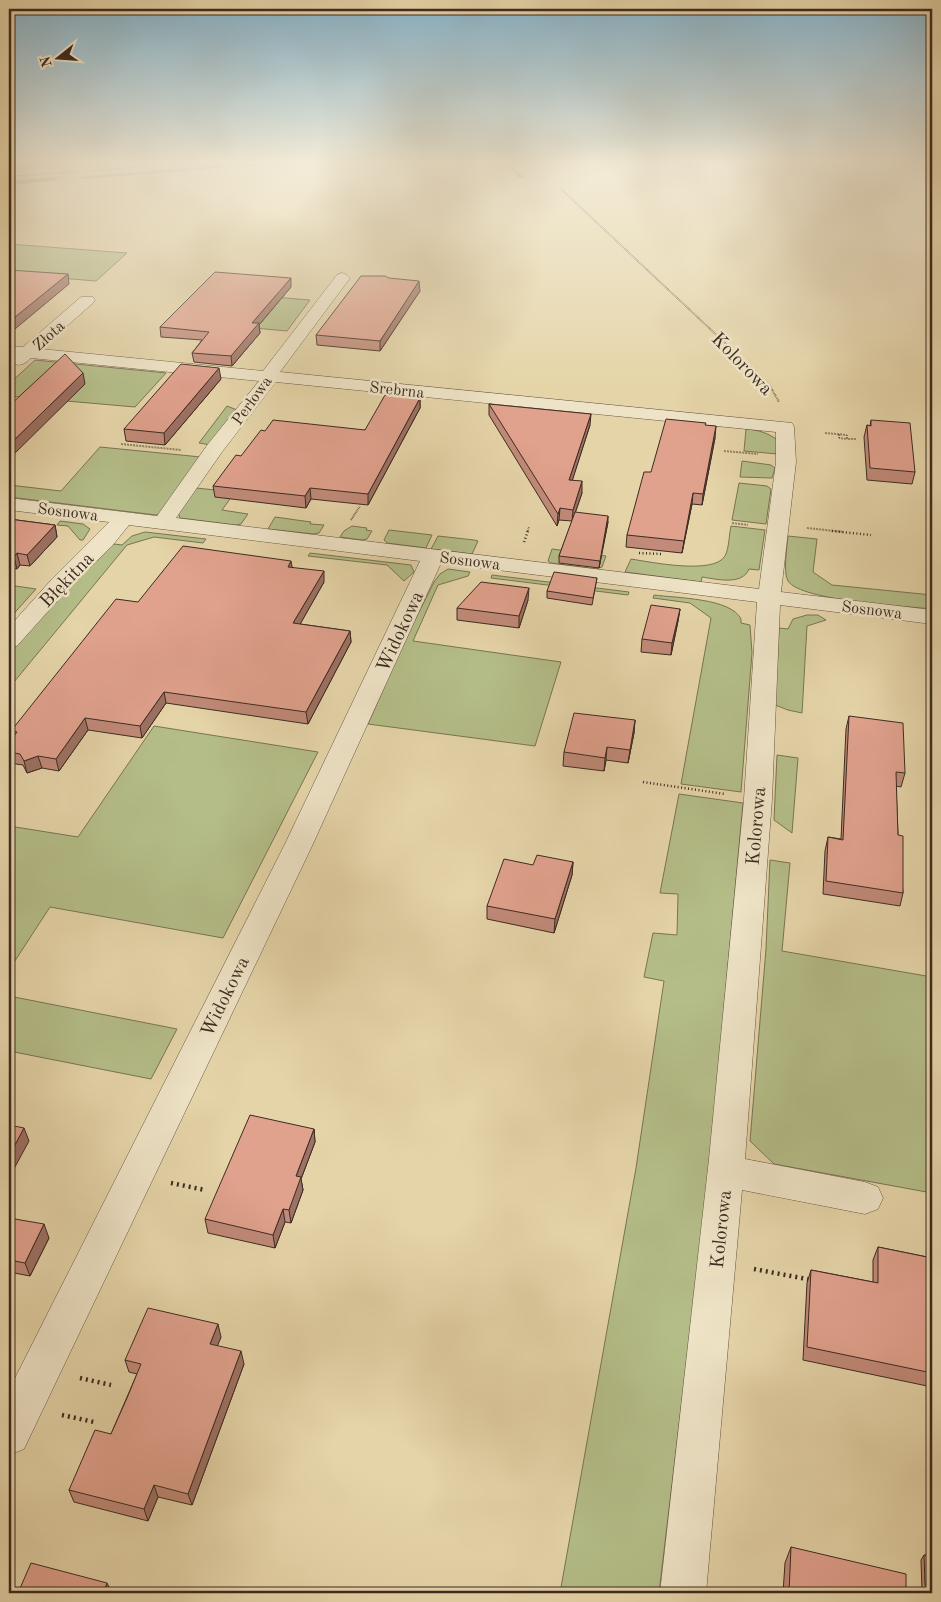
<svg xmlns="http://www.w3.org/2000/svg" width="941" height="1602" font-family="'Old Standard TT',serif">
  <rect width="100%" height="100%" fill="#e5d4a8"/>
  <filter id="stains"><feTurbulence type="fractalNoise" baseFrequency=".004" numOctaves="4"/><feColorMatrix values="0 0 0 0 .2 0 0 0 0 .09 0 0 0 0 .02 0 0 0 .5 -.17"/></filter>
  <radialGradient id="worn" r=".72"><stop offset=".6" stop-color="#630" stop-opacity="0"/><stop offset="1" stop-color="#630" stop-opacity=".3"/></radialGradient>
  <g fill="#b4bd88" stroke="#787454">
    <path d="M9,244L127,253L96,281L9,274Z"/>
    <path d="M238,294L310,300L287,331L211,324Z"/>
    <path d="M35,360L166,373L135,407L9,396V384Z"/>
    <path d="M227,406L237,410L211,445L199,443Z"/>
    <path d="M746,429C759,430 768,433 779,441L778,454L744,451Z"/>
    <path d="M100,447L201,457L162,514L156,515L9,497V485L61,491Z"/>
    <path d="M742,461L771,465L775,468L772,478L740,477Z"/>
    <path d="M739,483L767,486L771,489L766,524L732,520Z"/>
    <path d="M196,488L235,492L222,510L248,514L241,524L236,525L180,518L178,512Z"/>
    <path d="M275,517L311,522L310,524L324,525L319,533L314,534L268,529Z"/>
    <path d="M60,521L83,524L90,529L83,540H80L68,526L57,525Z"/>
    <path d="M352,526L367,528L366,530L372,531L367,539L362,540L340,537L344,531Z"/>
    <path d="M731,526L765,530L759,570L749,569C742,586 716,579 702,577L701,582L625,572L631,559C650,562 714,575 725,556C729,549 729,535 731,526Z"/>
    <path d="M389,530L432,535L426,548L387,543L384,540Z"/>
    <path d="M145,532L206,539L203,543L154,537L127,545L9,688V654L60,596L114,544L122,545L132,536Z"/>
    <path d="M438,536L474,540L478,541L472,554L431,549Z"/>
    <path d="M788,536L817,539L813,572L832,585L932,595V609C906,606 801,601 788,581C783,573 787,547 788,536Z"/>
    <path d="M552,549L606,556L602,567L596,569L551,563L548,561Z"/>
    <path d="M310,553L411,565L414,572L404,581L387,565L308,556Z"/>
    <path d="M448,569L470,572L468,576L438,585L413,641L561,662L535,746L368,724L405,640L434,582L440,574Z"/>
    <path d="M492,575L629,592L628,595L491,578Z"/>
    <path d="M9,585L36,589L9,619Z"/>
    <path d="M654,595C676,598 731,598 741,619V623L750,625L752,653L741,792L681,784L711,618L690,603L653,598Z"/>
    <path d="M807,615H818L826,620L807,626L802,713L788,710L775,705L779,628L788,629L793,619Z"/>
    <path d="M154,726L318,752L223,938L50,907L9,970V826L78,837Z"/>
    <path d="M777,755L798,758L792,833L774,820Z"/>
    <path d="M679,794L743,803L708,1182L659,1593H560L636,1168L664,981L644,977L653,933L677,935L678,894L660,893Z"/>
    <path d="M770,860L790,863L782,951L932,977V1193L774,1164L750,1141L766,949Z"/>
    <path d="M9,996L177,1029L151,1079L9,1051Z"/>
  </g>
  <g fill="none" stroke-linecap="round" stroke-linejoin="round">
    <g fill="#728073" fill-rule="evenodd">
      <path d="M272,162H296L246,167L243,165Z"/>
      <path d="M504,162H509L523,176V178H519Z"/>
      <path d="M222,165L224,168L83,179L80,177Z"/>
      <path d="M56,177L58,180L9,185V181Z"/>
    </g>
    <defs>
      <g id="street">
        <path d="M527,162H540L549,174L548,177H538Z"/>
        <path d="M342,273L347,275L350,278L280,372L792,423L794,427L796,462L781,592L932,610V624L780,605L772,799L745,1159L865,1182L878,1187L883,1198L878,1209L865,1214L742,1190L706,1593H660L709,1159L744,799L757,602L441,563L312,846L24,1449L9,1455V1390L284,846L420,561L129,525L112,546L68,589L17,646L9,648V627L52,579L109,522L9,510V498L157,516L208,444L259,381L31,358C25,364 21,366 13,364L10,360L13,356H9V346L23,347L81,297H93L95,300L93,303L41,349L263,371L337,275ZM276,382L776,432V462L759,589L176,518L222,452Z"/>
      </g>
      <path id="secondary" d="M98,162H155L149,166L9,176V168Z"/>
    </defs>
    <use href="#street" stroke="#675543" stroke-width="1"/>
    <use href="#secondary" stroke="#3d2b21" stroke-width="1"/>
    <g stroke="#3d2b21" stroke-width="2" stroke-dasharray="0.5 1" stroke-linecap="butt">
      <path d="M171,167L249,162"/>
      <path d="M561,189L756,372L770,386L779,402"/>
      <path d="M825,433L847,435V439H856"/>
      <path d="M839,434V438L847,439"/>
      <path d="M121,444L181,450"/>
      <path d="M724,451L758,454"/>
      <path d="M351,520L360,506"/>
      <path d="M732,523L748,525"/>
      <path d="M807,528L844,532"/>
      <path d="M527,532L529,527"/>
    </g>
    <g stroke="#3d2b21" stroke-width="2.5" stroke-dasharray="1 2.5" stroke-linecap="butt">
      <path d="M832,531L871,535"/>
      <path d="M524,542L528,531"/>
      <path d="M639,553L662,554"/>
      <path d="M643,782L725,794"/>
    </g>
    <g stroke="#3d2b21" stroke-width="4.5" stroke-dasharray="2 4" stroke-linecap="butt">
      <path d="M171,1183L205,1190"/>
      <path d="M754,1269L812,1280"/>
      <path d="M80,1378L111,1385"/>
      <path d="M62,1415L94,1422"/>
    </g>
    <use href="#street" fill="#eee3c6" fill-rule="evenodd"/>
    <use href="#secondary" fill="#eee3c6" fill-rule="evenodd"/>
  </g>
  <g fill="#c18a79" stroke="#3d2b21">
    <path d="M291,287L259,325L260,333L232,366L194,362L192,353L202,340L161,337L160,327Z"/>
    <path d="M420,291L380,351L317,345L316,335Z"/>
    <path d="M221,379L165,445L126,441L124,429Z"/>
    <path d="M420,398V408L368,505L311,499L306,508L215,497L213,486L241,456L365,430Z"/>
    <path d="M489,404L590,425L572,480L582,493L575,513L608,522L599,568L559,563V556L572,521L559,520L557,526L489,415Z"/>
    <path d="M871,420L915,472L912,484L867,480L864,437L867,425L870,426Z"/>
    <path d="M706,425L715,438L702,505L692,504L682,553L626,547L627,535Z"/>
    <path d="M9,519L55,525L57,537L30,566L20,565L17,569L9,567Z"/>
    <path d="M292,567L324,582L300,624L350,631L351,642L308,724L166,703L142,738L88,730L59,771L42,768L27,773L23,765L9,763V752L13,737L11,731L138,602Z"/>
    <path d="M597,578L592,605L547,598V591Z"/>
    <path d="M528,600L519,628L457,620V608Z"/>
    <path d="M680,609L678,621L671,655L641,652L642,639Z"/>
    <path d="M849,716L905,773L901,787L896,786L898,835L903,893L900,906L823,894L825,851L828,837L841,839L846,729Z"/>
    <path d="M635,720L634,733L628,763L606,760L604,771L563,766L564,752Z"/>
    <path d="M573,862L572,875L554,933L487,919V906L533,865Z"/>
    <path d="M314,1129L315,1142L301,1179L303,1190L291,1223L285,1222L275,1248L208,1233L205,1219Z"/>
    <path d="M9,1218L49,1238L30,1276L9,1272Z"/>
    <path d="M878,1247L932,1258V1387L803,1360L807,1283L811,1270L873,1282V1260Z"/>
    <path d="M221,1337L217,1346L244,1364L192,1505L158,1497L148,1521L74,1502L69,1490L111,1434L137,1374L129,1372L125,1360Z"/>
    <path d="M791,1547L906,1593H783L785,1563Z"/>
    <path d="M924,1555L932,1556V1593L922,1591L921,1560Z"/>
  </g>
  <g fill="#9d7163" stroke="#3d2b21">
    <path d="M68,274L69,284L9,334V322Z"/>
    <path d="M291,278V287L259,325L260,333L232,366L231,356L252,323Z"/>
    <path d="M419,281L420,291L380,351V341Z"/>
    <path d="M219,368L221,379L165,445L164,433Z"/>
    <path d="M83,373L85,384L9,459V445Z"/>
    <path d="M420,398V408L368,505V494Z"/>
    <path d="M591,414L590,425L569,491V480Z"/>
    <path d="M716,426L715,438L702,505L703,494Z"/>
    <path d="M582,481V493L572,522L573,510Z"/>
    <path d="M310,488L311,499L306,508L305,496Z"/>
    <path d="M693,493L692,504L682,553L684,541Z"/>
    <path d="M560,508L559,520L557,526L558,514Z"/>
    <path d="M608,516V522L599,568L600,561Z"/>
    <path d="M55,525L57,537L30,566L27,555Z"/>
    <path d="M17,553L20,565L17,569L14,557Z"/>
    <path d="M291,561L293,572L288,567Z"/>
    <path d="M324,571V582L294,635L293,623Z"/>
    <path d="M529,588L528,600L519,628V616Z"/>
    <path d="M680,609L678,621L671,655L672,643Z"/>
    <path d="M350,631L351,642L308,724L306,712Z"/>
    <path d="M164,692L166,703L142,738L140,726Z"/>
    <path d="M85,718L88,730L59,771L56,759Z"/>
    <path d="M635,720L634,733L628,763L630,750Z"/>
    <path d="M607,747L606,760L604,771L605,758Z"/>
    <path d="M38,756L42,768L27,773L24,761Z"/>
    <path d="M573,862L572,875L554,933L555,919Z"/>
    <path d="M24,1128L29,1141L9,1178V1156Z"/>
    <path d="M314,1129L315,1142L301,1179L303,1190L291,1223L289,1210L296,1176Z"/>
    <path d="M283,1209L285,1222L275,1248L273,1235Z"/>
    <path d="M44,1224L49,1238L30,1276L25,1263Z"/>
    <path d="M218,1324L221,1337L213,1357L210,1344Z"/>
    <path d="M241,1351L244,1364L192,1505L188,1494Z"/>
    <path d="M154,1485L158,1497L148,1521L144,1509Z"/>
    <path d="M107,1583L112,1593H103Z"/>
  </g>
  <g fill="#e0a18d" stroke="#3d2b21">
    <path d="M9,270L68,274L9,322Z"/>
    <path d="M215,272L291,278L252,323H259L231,356L192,353L209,332L160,327Z"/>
    <path d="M361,276H385L389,278L419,281L380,341L316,335Z"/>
    <path d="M65,354L83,373L9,445V406Z"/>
    <path d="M181,364L219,368L164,433L124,429Z"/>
    <path d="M385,395L420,398L368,494L310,488L305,496L213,486L236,455L241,456L261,430L265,431L273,420L365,430Z"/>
    <path d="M489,404L591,414L569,480L582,481L573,510L560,508L558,514Z"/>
    <path d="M666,419L706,423L705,425L716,426L703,494L693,493L684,541L627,535L644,472H651Z"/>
    <path d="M871,420L910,423L915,472L870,468L867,425L871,426Z"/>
    <path d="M575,512L608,516L600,561L559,556Z"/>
    <path d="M9,519L55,525L27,555L17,553L14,557L9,556Z"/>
    <path d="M183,546L291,561L288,567L324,571L293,623L350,631L306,712L164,692L140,726L85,718L56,759L38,756L24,761L20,754L9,752V742L17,732L11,731L116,599L138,602Z"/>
    <path d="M554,572L597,578L593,598L547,591Z"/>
    <path d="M481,582L529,588L519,616L457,608Z"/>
    <path d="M651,605L680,609L672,643L642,639Z"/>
    <path d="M574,713L635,720L630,750L607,747L605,758L564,752Z"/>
    <path d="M849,716L903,723L905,773L896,772L898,835L903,836V893L826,881L828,837L843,840Z"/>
    <path d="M537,855L573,862L555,919L487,906L504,859L533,865Z"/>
    <path d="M250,1115L314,1129L296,1176L301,1177L289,1210L283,1209L273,1235L205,1219Z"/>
    <path d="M9,1125L24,1128L9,1156Z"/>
    <path d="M9,1218L44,1224L25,1263L9,1260Z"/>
    <path d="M878,1247L932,1258V1373L807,1347L811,1270L878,1283Z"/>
    <path d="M148,1308L218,1324L210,1344L241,1351L188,1494L154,1485L144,1509L69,1490L95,1430L111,1434L127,1398L141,1364L125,1360Z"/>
    <path d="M791,1547L906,1574V1593H789Z"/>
    <path d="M924,1555L932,1556V1587L925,1585Z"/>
    <path d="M31,1563L107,1583L103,1593H18Z"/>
  </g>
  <linearGradient id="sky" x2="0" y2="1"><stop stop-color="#87b6cf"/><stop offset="0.42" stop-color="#f3ecd8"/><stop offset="1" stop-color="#f3ecd8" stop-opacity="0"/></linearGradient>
  <rect width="941" height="386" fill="url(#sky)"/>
  <g text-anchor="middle" stroke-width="5" stroke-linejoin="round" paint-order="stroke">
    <g font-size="16" fill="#3d2b21" stroke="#eee3c6">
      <text transform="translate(48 335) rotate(-42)" y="6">Złota</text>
      <text transform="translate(397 389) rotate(6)" y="6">Srebrna</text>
      <text transform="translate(251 400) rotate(-54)" y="6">Perłowa</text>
      <text transform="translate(68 511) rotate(7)" y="6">Sosnowa</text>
      <text transform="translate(470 560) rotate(7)" y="6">Sosnowa</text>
      <text transform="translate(872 609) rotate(7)" y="6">Sosnowa</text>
    </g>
    <g font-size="19" fill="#3d2b21" stroke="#eee3c6">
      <text transform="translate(743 363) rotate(46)" y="7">Kolorowa</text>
      <text transform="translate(66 579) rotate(-46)" y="7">Błękitna</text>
      <text transform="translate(399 631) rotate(-65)" y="7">Widokowa</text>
      <text transform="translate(755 826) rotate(-85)" y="7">Kolorowa</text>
      <text transform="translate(224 996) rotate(-64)" y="7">Widokowa</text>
      <text transform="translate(720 1229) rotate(-84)" y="7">Kolorowa</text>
    </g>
  </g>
  <rect width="941" height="1602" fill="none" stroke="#e5d4a8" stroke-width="30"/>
  <rect x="10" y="10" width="921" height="1582" fill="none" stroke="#3d2b21" stroke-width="2.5"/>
  <rect x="15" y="15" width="911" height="1572" fill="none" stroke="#3d2b21"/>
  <g transform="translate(58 58) rotate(253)" stroke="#eee3c6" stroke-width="4" paint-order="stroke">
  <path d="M0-4L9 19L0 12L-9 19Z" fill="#3d2b21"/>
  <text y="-8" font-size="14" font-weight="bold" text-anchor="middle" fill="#3d2b21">N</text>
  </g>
  <rect width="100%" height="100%" filter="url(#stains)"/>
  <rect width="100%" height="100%" fill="url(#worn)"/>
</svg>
